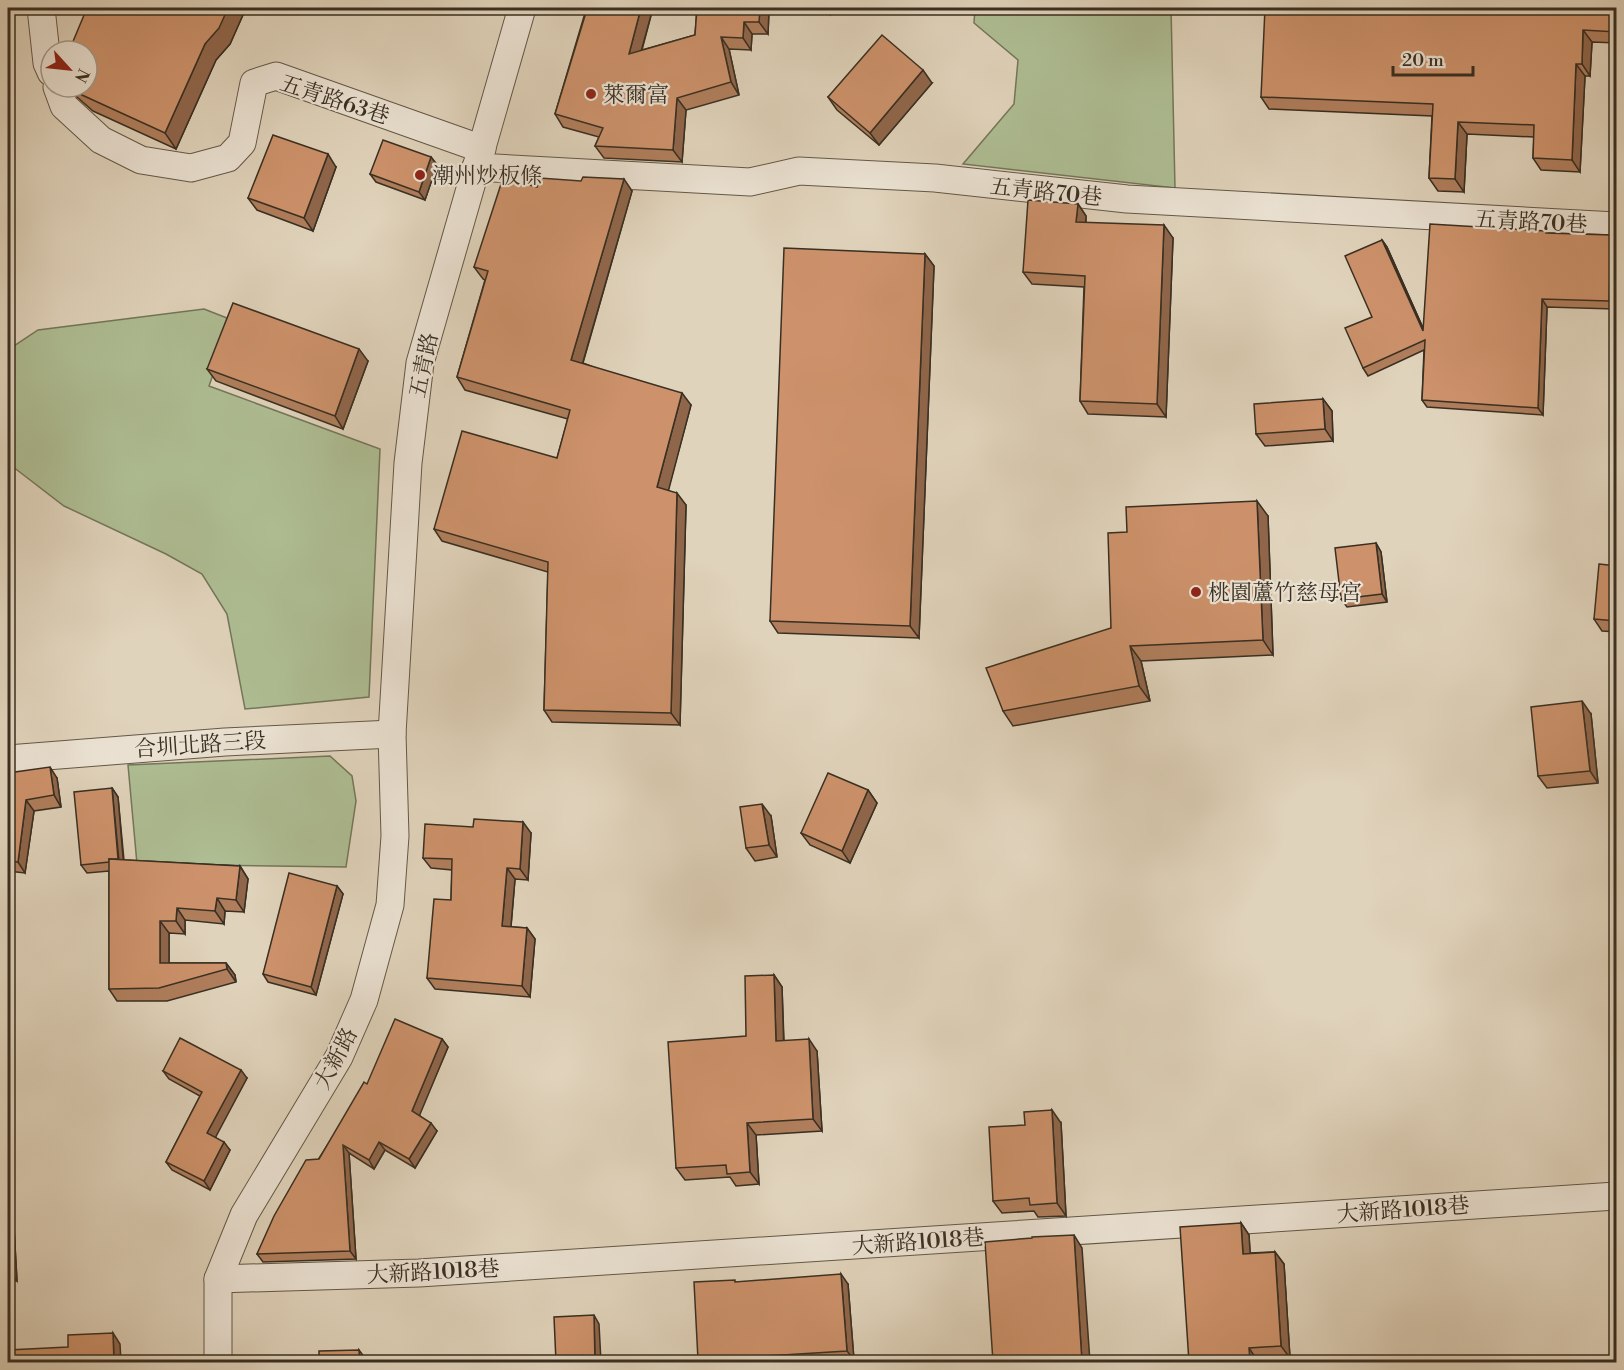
<svg xmlns="http://www.w3.org/2000/svg" width="1624" height="1370" font-family="'Libre Bodoni','Noto Serif TC',serif">
  <rect width="100%" height="100%" fill="#e0d3bb"/>
  <filter id="stains"><feTurbulence type="fractalNoise" baseFrequency=".00333" numOctaves="4"/><feColorMatrix values="0 0 0 0 .2 0 0 0 0 .09 0 0 0 0 .02 0 0 0 .5 -.17"/></filter>
  <radialGradient id="worn" r=".72"><stop offset=".6" stop-color="#630" stop-opacity="0"/><stop offset="1" stop-color="#630" stop-opacity=".3"/></radialGradient>
  <g fill="#aebd93" stroke="#74765a" stroke-width="1.5">
    <path d="M975,8H1171L1175,188L963,164L1014,104L1018,60L974,23Z"/>
    <path d="M204,309L232,320L209,386L380,449L369,697L245,709L227,614L202,574L166,554L64,506L8,463V350L38,330Z"/>
    <path d="M330,756L352,776L356,801L346,867L137,864L128,765Z"/>
  </g>
  <g fill="none" stroke-linecap="round" stroke-linejoin="round">
    <defs>
      <g id="minor">
        <path d="M41,8L47,63L51,72"/>
        <path d="M57,87L64,106L101,140L141,160L191,168L228,158L242,143L254,83L276,76L482,149"/>
        <path d="M476,167L750,182L799,171L935,178L1127,199L1616,226"/>
        <path d="M8,759L225,742L392,734"/>
        <path d="M218,1279L419,1273L1616,1196"/>
        <path d="M218,1362V1279L244,1215L339,1057L364,1000L390,905L395,836L392,734L408,463L420,363L522,8"/>
      </g>
    </defs>
    <use href="#minor" stroke="#635848" stroke-width="29"/>
    <use href="#minor" stroke="#ebe2d3" stroke-width="27"/>
  </g>
  <g fill="#b07e5c" stroke="#392f22" stroke-width="1.5">
    <path d="M87,8H246L230,44L216,60L176,149L93,111L77,97L70,87H87Z"/>
    <path d="M581,8H653L642,50L695,35L697,8H830V14L769,10L768,34H752L751,50L729,49L739,95L686,110L682,162L604,158L595,146L599,137L563,127L555,114L585,13Z"/>
    <path d="M1617,8V43L1592,42L1590,76H1585L1580,172L1541,170L1533,158L1534,137L1467,134L1464,192L1438,191L1429,178L1432,116L1269,109L1261,97Z"/>
    <path d="M932,83L879,145L837,110L828,97Z"/>
    <path d="M431,157L437,165L425,200L376,182L370,174Z"/>
    <path d="M336,167L313,231L257,210L248,198Z"/>
    <path d="M537,187L632,191L583,363L691,405L668,490L686,505L680,725L552,722L544,710L548,572L442,541L434,529L557,458L568,419L465,390L457,377L485,280L483,279L474,267Z"/>
    <path d="M1078,204L1086,216V223L1173,238L1166,417L1088,414L1080,401L1084,287L1032,284L1023,272Z"/>
    <path d="M1548,233L1611,235L1616,242L1614,309L1547,307L1543,415L1427,407L1422,400L1424,350L1368,376L1363,368L1372,317L1382,240L1387,247L1423,328Z"/>
    <path d="M925,254L934,266L919,638L778,633L770,621Z"/>
    <path d="M368,361L343,429L216,381L207,369Z"/>
    <path d="M1323,399L1332,411L1333,441L1265,446L1256,434Z"/>
    <path d="M1268,516L1273,655L1141,661L1150,701L1013,726L1003,711L1111,628L1127,532Z"/>
    <path d="M1376,543L1381,552L1387,602L1347,607L1341,599Z"/>
    <path d="M1617,566V632L1602,631L1594,619Z"/>
    <path d="M1591,714L1598,783L1547,788L1538,776Z"/>
    <path d="M57,778L61,807L34,811L25,873L8,871V822H10L8,800Z"/>
    <path d="M112,788L118,797L124,860L240,866L248,879L244,912L225,911L224,924L185,920V934L169,933V963H226L235,975L236,982L167,1001H117L109,989V871L87,873L81,865Z"/>
    <path d="M868,790L877,803L850,863L810,845L801,833Z"/>
    <path d="M771,816L777,857L755,861L746,848Z"/>
    <path d="M531,833L528,880L515,879L511,927L527,928L535,939L530,997L435,989L427,978L451,900L452,870L431,868L423,858Z"/>
    <path d="M337,886L343,894L316,995L268,982L263,974Z"/>
    <path d="M774,975L782,987L784,1041L817,1051L822,1131L756,1135L759,1184L736,1186L730,1177L685,1180L676,1168L746,1036Z"/>
    <path d="M442,1039L448,1047L419,1115L437,1131L415,1168L385,1150L374,1169L349,1153L356,1259L263,1262L257,1254L367,1084Z"/>
    <path d="M163,1071L247,1078L215,1137L230,1150L210,1190L172,1170L166,1162L200,1096L169,1079Z"/>
    <path d="M1061,1123L1066,1216L1038,1217L1034,1211L1002,1213L993,1201Z"/>
    <path d="M8,1202L13,1210L17,1281H8Z"/>
    <path d="M1241,1223L1249,1235L1250,1253L1275,1252L1284,1264L1290,1358L1257,1360L1258,1362H1189Z"/>
    <path d="M737,1282L848,1284L854,1360L819,1362H700L698,1360Z"/>
  </g>
  <g fill="#90664b" stroke="#392f22" stroke-width="1.5">
    <path d="M228,8H246L230,44L216,60L176,149L165,133L205,44Z"/>
    <path d="M641,8H653L637,66L629,54Z"/>
    <path d="M760,8H767L769,10L768,34L759,22Z"/>
    <path d="M826,8H830V14Z"/>
    <path d="M744,22L752,34L751,50L743,38Z"/>
    <path d="M1583,30L1592,42L1590,76L1582,64Z"/>
    <path d="M721,37L729,49L739,95L731,82Z"/>
    <path d="M1576,64L1585,76L1580,172L1572,160Z"/>
    <path d="M923,70L932,83L879,145L870,133Z"/>
    <path d="M677,98L686,110L682,162L673,150Z"/>
    <path d="M1458,122L1467,134L1464,192L1455,179Z"/>
    <path d="M328,154L336,167L313,231L304,218Z"/>
    <path d="M431,157L437,165L425,200L419,192Z"/>
    <path d="M624,179L632,191L580,372L571,360Z"/>
    <path d="M1078,204L1086,216L1085,235L1076,222Z"/>
    <path d="M1164,225L1173,238L1166,417L1157,404Z"/>
    <path d="M1611,235L1616,242L1614,309L1609,301Z"/>
    <path d="M1382,240L1387,247L1428,339L1423,331Z"/>
    <path d="M925,254L934,266L919,638L910,626Z"/>
    <path d="M1542,299L1547,307L1543,415L1538,408Z"/>
    <path d="M359,349L368,361L343,429L335,416Z"/>
    <path d="M682,393L691,405L666,500L657,487Z"/>
    <path d="M1323,399L1332,411L1333,441L1325,429Z"/>
    <path d="M677,493L686,505L680,725L671,713Z"/>
    <path d="M1257,501L1268,516L1273,655L1263,640Z"/>
    <path d="M1376,543L1381,552L1387,602L1382,594Z"/>
    <path d="M1130,646L1141,661L1150,701L1139,686Z"/>
    <path d="M1582,701L1591,714L1598,783L1590,771Z"/>
    <path d="M50,767L57,778L61,807L54,795Z"/>
    <path d="M112,788L118,797L124,869L119,861Z"/>
    <path d="M868,790L877,803L850,863L842,851Z"/>
    <path d="M26,800L34,811L25,873L18,862Z"/>
    <path d="M762,804L771,816L777,857L769,845Z"/>
    <path d="M523,822L531,833L528,880L520,869Z"/>
    <path d="M240,866L248,879L244,912L236,900Z"/>
    <path d="M507,868L515,879L510,937L502,926Z"/>
    <path d="M337,886L343,894L316,995L311,987Z"/>
    <path d="M217,898L225,911L224,924L215,911Z"/>
    <path d="M177,908L185,920V934L176,921Z"/>
    <path d="M160,921L169,933V975L160,963Z"/>
    <path d="M527,928L535,939L530,997L522,986Z"/>
    <path d="M226,963L235,975L236,982L227,969Z"/>
    <path d="M774,975L782,987L784,1053L776,1041Z"/>
    <path d="M442,1039L448,1047L418,1119L412,1111Z"/>
    <path d="M809,1039L817,1051L822,1131L813,1119Z"/>
    <path d="M241,1070L247,1078L213,1142L207,1133Z"/>
    <path d="M1052,1110L1061,1123L1066,1216L1057,1203Z"/>
    <path d="M431,1123L437,1131L415,1168L409,1159Z"/>
    <path d="M747,1123L756,1135L759,1184L750,1172Z"/>
    <path d="M224,1142L230,1150L210,1190L204,1181Z"/>
    <path d="M379,1142L385,1150L374,1169L369,1160Z"/>
    <path d="M343,1145L349,1153L356,1259L350,1251Z"/>
    <path d="M8,1202L13,1210L17,1281L8,1268Z"/>
    <path d="M1241,1223L1249,1235L1251,1266L1243,1254Z"/>
    <path d="M1074,1235L1082,1248L1090,1362H1082Z"/>
    <path d="M1275,1252L1284,1264L1290,1358L1281,1346Z"/>
    <path d="M841,1274L848,1284L854,1360L847,1351Z"/>
    <path d="M594,1315L599,1324L601,1362H595Z"/>
    <path d="M113,1333L120,1344L121,1362H114Z"/>
    <path d="M1249,1348L1257,1360L1258,1362H1250Z"/>
    <path d="M359,1350L368,1362H360Z"/>
  </g>
  <g fill="#cd926b" stroke="#392f22" stroke-width="1.5">
    <path d="M87,8H228L219,28L205,44L165,133L82,95L73,87H87V51H69Z"/>
    <path d="M581,8H641L629,54L695,35L697,8H760L759,22H744L743,38L721,37L731,82L677,98L673,150L595,146L603,128L555,114L587,9Z"/>
    <path d="M1265,8H1617V32L1583,30L1582,64H1576L1572,160L1533,158L1534,125L1458,122L1455,179L1429,178L1433,104L1261,97Z"/>
    <path d="M882,35L923,70L870,133L828,97Z"/>
    <path d="M273,135L328,154L304,218L248,198Z"/>
    <path d="M383,140L431,157L419,192L370,174Z"/>
    <path d="M583,177L624,179L571,360L682,393L657,487L677,493L671,713L544,710L548,562L434,529L462,431L557,458L570,410L457,377L488,271L474,267L503,178L537,187L540,178L581,181Z"/>
    <path d="M1028,200L1078,204L1076,222L1164,225L1157,404L1080,401L1085,276L1023,272Z"/>
    <path d="M1430,224L1546,231V233L1611,235L1609,301L1542,299L1538,408L1422,400L1425,340L1363,368L1345,328L1372,317L1345,256L1382,240L1423,331Z"/>
    <path d="M784,248L925,254L910,626L770,621Z"/>
    <path d="M233,303L359,349L335,416L207,369Z"/>
    <path d="M1323,399L1325,429L1256,434L1254,404Z"/>
    <path d="M1257,501L1263,640L1130,646L1139,686L1003,711L986,668L1111,628L1108,533L1127,532L1126,507Z"/>
    <path d="M1376,543L1382,594L1341,599L1335,548Z"/>
    <path d="M1599,564L1617,566V621L1594,619Z"/>
    <path d="M1582,701L1590,771L1538,776L1531,707Z"/>
    <path d="M50,767L54,795L26,800L18,862L8,861V822H10L8,800V773Z"/>
    <path d="M828,773L868,790L842,851L801,833Z"/>
    <path d="M112,788L118,859H109V862L81,865L74,792Z"/>
    <path d="M762,804L769,845L746,848L740,807Z"/>
    <path d="M474,819L523,822L520,869L507,868L502,926L527,928L522,986L427,978L434,899L451,900L452,859L423,858L425,824L473,827Z"/>
    <path d="M109,859L240,866L236,900L217,898L215,911L177,908L176,921H160V963H226L227,969L159,988L109,989Z"/>
    <path d="M289,873L337,886L311,987L263,974Z"/>
    <path d="M774,975L776,1041L809,1039L813,1119L747,1123L750,1172L727,1174L726,1165L676,1168L668,1042L746,1036L745,976Z"/>
    <path d="M395,1019L442,1039L412,1111L431,1123L409,1159L379,1142L369,1160L343,1145L350,1251L257,1254L274,1216L306,1160L319,1159L364,1082L367,1084Z"/>
    <path d="M180,1038L241,1070L207,1133L224,1142L204,1181L166,1162L202,1092L163,1071Z"/>
    <path d="M1052,1110L1057,1203L1030,1205L1029,1198L993,1201L989,1127L1025,1125L1024,1112Z"/>
    <path d="M1241,1223L1243,1254L1275,1252L1281,1346L1249,1348L1250,1362H1189L1180,1227Z"/>
    <path d="M1074,1235L1082,1362H993L985,1242L1032,1238V1237Z"/>
    <path d="M841,1274L847,1351L698,1360L694,1282L735,1280V1282Z"/>
    <path d="M594,1315L595,1362H556L554,1317Z"/>
    <path d="M113,1333L114,1362H8V1350L68,1347V1335Z"/>
    <path d="M359,1350L360,1362H319V1351Z"/>
  </g>
  <g fill="#8f2418" stroke="#ebe2d3" stroke-width="2">
    <circle cx="591" cy="94" r="6"/>
    <circle cx="420" cy="175" r="6"/>
    <circle cx="1196" cy="592" r="6"/>
  </g>
  <g text-anchor="middle" stroke-width="4.5" stroke-linejoin="round" paint-order="stroke">
    <g font-size="22" fill="#392f22" stroke="#ebe2d3" text-anchor="start">
      <text x="603" y="102">萊爾富</text>
      <text x="432" y="183">潮州炒板條</text>
      <text x="1208" y="600">桃園蘆竹慈母宮</text>
    </g>
    <g font-size="22" fill="#392f22" stroke="#ebe2d3">
      <text transform="translate(335 99) rotate(18)" y="8">五青路63巷</text>
      <text transform="translate(1046 191) rotate(6)" y="8">五青路70巷</text>
      <text transform="translate(1531 221) rotate(3)" y="8">五青路70巷</text>
      <text transform="translate(423 365) rotate(-78)" y="8">五青路</text>
      <text transform="translate(200 744) rotate(-4)" y="8">合圳北路三段</text>
      <text transform="translate(335 1058) rotate(-62)" y="8">大新路</text>
      <text transform="translate(1403 1209) rotate(-4)" y="8">大新路1018巷</text>
      <text transform="translate(918 1241) rotate(-4)" y="8">大新路1018巷</text>
      <text transform="translate(433 1271) rotate(-3)" y="8">大新路1018巷</text>
    </g>
  </g>
  <rect width="1624" height="1370" fill="none" stroke="#e0d3bb" stroke-width="30"/>
  <rect x="9" y="9" width="1606" height="1352" fill="none" stroke="#392f22" stroke-width="3"/>
  <rect x="15" y="15" width="1594" height="1340" fill="none" stroke="#392f22" stroke-width="1.5"/>
  <g transform="translate(69 69) rotate(117)"><circle r="28" fill="#ebe2d3" stroke="#a49a8c" stroke-width="1.5"/>
  <path d="M0-4.5L10 22L0 15L-10 22Z" fill="#8f2418"/>
  <text y="-9" font-size="16" font-weight="bold" text-anchor="middle" fill="#392f22">N</text>
  </g>
  <path d="M1393 66v9h80v-9" fill="none" stroke="#392f22" stroke-width="3"/>
  <text x="1402" y="66" font-size="18" fill="#392f22" stroke="#ebe2d3" stroke-width="4.5" paint-order="stroke">20 m</text>
  <rect width="100%" height="100%" filter="url(#stains)"/>
  <rect width="100%" height="100%" fill="url(#worn)"/>
</svg>
